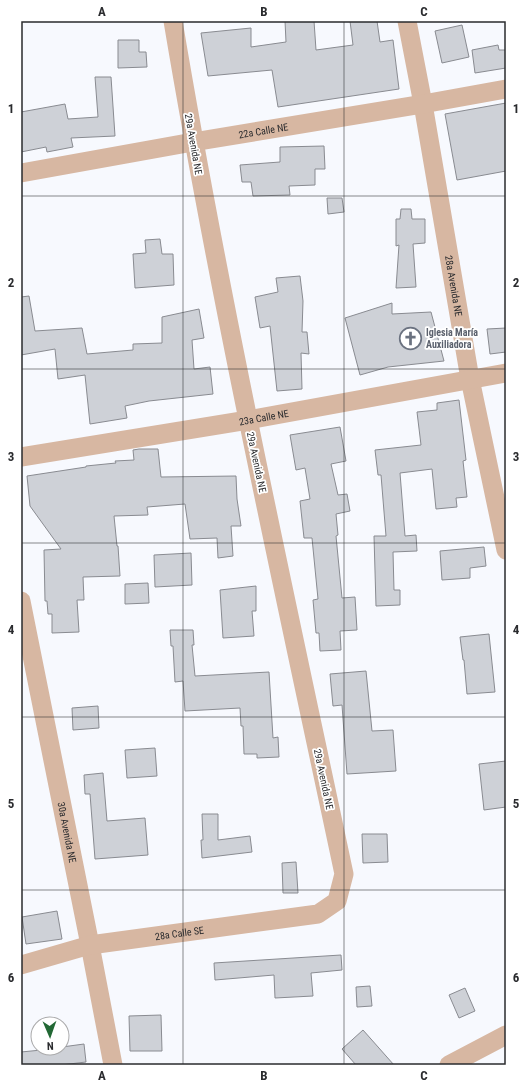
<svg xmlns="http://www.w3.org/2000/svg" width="527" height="1086" font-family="'Roboto Condensed',sans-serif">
  <rect width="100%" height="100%" fill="#f7f9fe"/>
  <g fill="#ced1d7" stroke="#898b91">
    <path d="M285,21H314L316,50L353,45L350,21H377L380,42L393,40L399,89L278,107L272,70L208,76L201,33L251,28V47L286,42Z"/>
    <path d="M462,25L469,57L442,63L435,31Z"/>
    <path d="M118,40H139V52H146L147,67L118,68Z"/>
    <path d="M498,45L499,50H506V68L475,73L472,50Z"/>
    <path d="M95,77H111L115,136L71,138L73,147L47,152L46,147L21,152V112L65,104L68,119L98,117Z"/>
    <path d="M506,103V171L457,180L445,114Z"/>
    <path d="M324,146L325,169H315V185L289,186L290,195L253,196L251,182H242L240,165L280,162V147Z"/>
    <path d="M327,198H342L344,212L328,214Z"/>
    <path d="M401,209H411L412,219H425V243L413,244L416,287L396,288L399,245L396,246V219H400Z"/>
    <path d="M160,239L162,254H173L174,285L135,288L133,254L146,253L145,240Z"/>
    <path d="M300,276L303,301L302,332H307L309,354L301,353L302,389L277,391L270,326L260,328L255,297L278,292L276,278Z"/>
    <path d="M29,296L35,331L82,328L87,354L133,350V344L162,343V317L199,309L204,338L192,340L194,369L210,367L213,394L149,401L125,406L127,418L90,424L85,375L58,379L55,349L21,355V297Z"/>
    <path d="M392,303V314L431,312L444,361L388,367L360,375L345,318Z"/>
    <path d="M506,328V352L490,354L487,329Z"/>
    <path d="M459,400L466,460L463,461L467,497L456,498L457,507L436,509L432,469L400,473L405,536L416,535L417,551L393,552L394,590H400V605L376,606L374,536H386L381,475H378L375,450L421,445L417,412L437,410V403Z"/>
    <path d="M340,427L346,461L331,464L338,495L347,494L350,511L336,514L338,535L336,536L342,598L355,597L357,630L340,631L341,650L320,651L319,633H316L313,600L318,599L312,538H304L300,501L310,499L305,468L296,470L290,435Z"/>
    <path d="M139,449H158L161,477L236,476L237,499L241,526H231L233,556L218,558L217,538L190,539L185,504L147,507L148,515L114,516L117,546H118L120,576L83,577L84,600H77L79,632L52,633V614H48L47,601H45L44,550L61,549L30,506L27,476L86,467V466L116,463L115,461L134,460L133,450Z"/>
    <path d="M484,547L486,566L470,568V578L442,580L440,551Z"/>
    <path d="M191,553L192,585L155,587L154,555Z"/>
    <path d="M148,583L149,603L125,604V584Z"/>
    <path d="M256,586V611H252L254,636L223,638L220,590Z"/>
    <path d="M170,630H193L194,645H192L195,676L269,672L273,738L278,737L279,757L257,758V754H244L243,726H241L240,708L185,711L183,681L175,682L173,646H171Z"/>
    <path d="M489,634L495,692L467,694L464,660H463L460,637Z"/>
    <path d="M366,671L372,731L393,730L396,771L347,774L342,705L333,706L330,674Z"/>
    <path d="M98,706L99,728L73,730L72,708Z"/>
    <path d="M155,748L157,776L127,778L125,750Z"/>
    <path d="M506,761V807L484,810L479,764Z"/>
    <path d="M103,773L107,821L145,818L148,855L95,859L90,794H85L84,775Z"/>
    <path d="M202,814H218V840L250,836L252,852L202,858L201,840H203Z"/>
    <path d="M362,834H387L388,862L363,863Z"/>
    <path d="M296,862L298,893H283L282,863Z"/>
    <path d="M57,911L62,939L26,944L22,917Z"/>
    <path d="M341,955L342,970L311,973L313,996L275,998L274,975L215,980L214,963Z"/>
    <path d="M370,986L372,1006L357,1007L356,987Z"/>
    <path d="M465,988L475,1011L459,1018L449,995Z"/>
    <path d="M161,1015L162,1051H130L129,1016Z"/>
    <path d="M363,1030L394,1065H356L342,1049Z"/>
    <path d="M84,1044L86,1062L61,1065H21V1052L62,1048V1047Z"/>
  </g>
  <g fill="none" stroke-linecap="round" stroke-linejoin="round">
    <g stroke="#d7b7a2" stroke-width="19">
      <path id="s1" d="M407,21L423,104L470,379L506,550"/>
      <path id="s2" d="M21,173L193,142L423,104L506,89"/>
      <path id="s3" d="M21,457L248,420L506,373"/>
      <path id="s4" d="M21,601L90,945L113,1065"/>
      <path id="s5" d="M21,965L90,945L318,914L337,901L344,874C284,591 221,307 173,21"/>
      <path d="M449,1065L506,1035"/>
    </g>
  </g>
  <path fill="none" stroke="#2a2b2e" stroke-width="1" stroke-opacity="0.55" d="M183,21V1065M344,21V1065M21,196H506M21,369H506M21,543H506M21,717H506M21,890H506"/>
  <defs>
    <symbol id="church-ring" viewBox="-11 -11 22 22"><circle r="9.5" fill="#fff" stroke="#6b7280" stroke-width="1.5"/><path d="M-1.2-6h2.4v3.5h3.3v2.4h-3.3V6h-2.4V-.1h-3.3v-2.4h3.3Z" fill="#6b7280"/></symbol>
  </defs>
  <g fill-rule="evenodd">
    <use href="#church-ring" x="398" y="326" width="25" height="25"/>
  </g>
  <g text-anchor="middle" stroke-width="3.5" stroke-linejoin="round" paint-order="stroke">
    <g font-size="10" fill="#2a2b2e" stroke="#fff">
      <text dy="4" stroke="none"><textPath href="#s2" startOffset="246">22a Calle NE</textPath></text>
      <text transform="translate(194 144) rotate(80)" y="4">29a Avenida NE</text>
      <text dy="4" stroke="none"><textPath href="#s1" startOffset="269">28a Avenida NE</textPath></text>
      <text dy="4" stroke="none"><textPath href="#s3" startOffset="246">23a Calle NE</textPath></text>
      <text transform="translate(257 462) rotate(78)" y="4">29a Avenida NE</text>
      <text transform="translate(324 779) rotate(78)" y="4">29a Avenida NE</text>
      <text dy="4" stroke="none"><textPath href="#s4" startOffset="236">30a Avenida NE</textPath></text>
      <text dy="4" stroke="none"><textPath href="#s5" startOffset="162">28a Calle SE</textPath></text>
    </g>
    <g font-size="10" font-weight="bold" fill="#5b616d" stroke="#fff" text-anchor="start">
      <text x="426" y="336">Iglesia María<tspan x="426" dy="12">Auxiliadora</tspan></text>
    </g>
  </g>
  <rect width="527" height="1086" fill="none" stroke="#ffffff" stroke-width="44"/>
  <g transform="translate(50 1036) rotate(178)"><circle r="19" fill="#ffffff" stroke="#aaaaab"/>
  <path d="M0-3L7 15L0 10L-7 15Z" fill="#226834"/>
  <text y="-6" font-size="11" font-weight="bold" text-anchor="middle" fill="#2a2b2e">N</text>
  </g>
  <rect x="22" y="22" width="483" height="1042" fill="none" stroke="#2a2b2e" stroke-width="1.5"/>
  <g font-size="13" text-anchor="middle" font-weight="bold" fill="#2a2b2e">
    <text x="102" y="16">A</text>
    <text x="264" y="16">B</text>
    <text x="424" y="16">C</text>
    <text x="11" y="113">1</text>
    <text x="516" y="113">1</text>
    <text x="11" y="287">2</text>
    <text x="516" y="287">2</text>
    <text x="11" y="461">3</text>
    <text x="516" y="461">3</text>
    <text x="11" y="634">4</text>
    <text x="516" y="634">4</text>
    <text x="11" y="808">5</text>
    <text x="516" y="808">5</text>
    <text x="11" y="982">6</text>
    <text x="516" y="982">6</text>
    <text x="102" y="1080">A</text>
    <text x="264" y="1080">B</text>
    <text x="424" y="1080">C</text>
  </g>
</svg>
